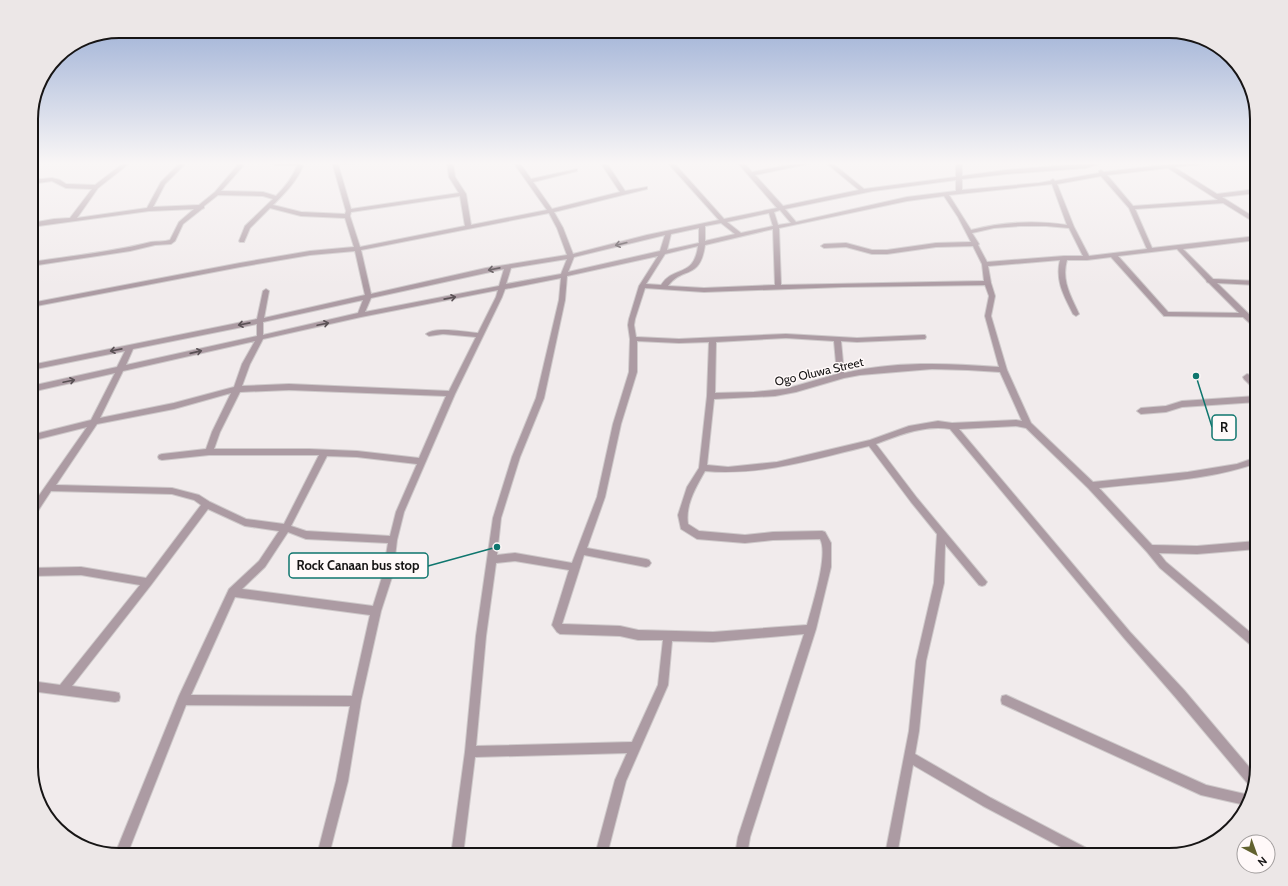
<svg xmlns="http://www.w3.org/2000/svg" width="1288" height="886" font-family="Cabin,sans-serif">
  <rect width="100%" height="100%" fill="#f1ebec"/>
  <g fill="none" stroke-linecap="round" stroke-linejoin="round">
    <defs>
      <g id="minor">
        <path d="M125,162H131L98,188L77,218L147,208L161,182L181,162H187L165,184L153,207L199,205L215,192L237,166L238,162H244L243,166L221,191L263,192L276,196C285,187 292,178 297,166L295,165H275L272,163L298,162L303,166C296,182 285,193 273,205L301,212L345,214L346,211L332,162H356L353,164H338L351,209L459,193L449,177L447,162H453L455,177L466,194L471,225L547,210L513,162H519L531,179L577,169V171L533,182L552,209L620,192L600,162H606L625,191L647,187V189L554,212L563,228L573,254L647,235L719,220L667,162H673L724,219L777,208L737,162H743L752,172L805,162H817L755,175L783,206L859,190L825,162H831L864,189L956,177V164L958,162H964L962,164V176L1006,170L1104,162L1086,168L1006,174L962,179V190L1039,183L1050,181L1053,179L1055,181L1099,173V171L1101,170L1104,172L1189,162H1206L1203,164L1174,167L1217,194L1257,189V193L1222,197L1257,219V224L1223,203L1135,209L1152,248L1257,236V240L1183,249L1213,279L1257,281V285L1217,283L1257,322V328H1255L1243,317L1164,316L1111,257L1087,260H1067C1061,281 1071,296 1079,314L1076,316L1073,314C1064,296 1055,281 1060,260L988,266L991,283L995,296L991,316L1007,370L1031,423L1093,482L1188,472L1237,464L1257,457V463C1207,481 1151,482 1099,488L1152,545L1197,546L1257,541V549L1197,554L1159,553L1166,562L1257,638V649L1253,647L1160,568L1147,552L1088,488L1026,428L1016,426L959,429L1130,632L1184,690L1255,774L1251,786L1249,785L1176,698L1124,638L950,429C924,425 900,435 876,444L917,498L987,582L985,585L982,586L979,585L945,544L944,583L926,661L919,731L915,754L991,798L1092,851L1094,855H1076L983,806L913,765L897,855H885L909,731L916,661L934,583L937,534L911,502L869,446C815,459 761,476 705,471C696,487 685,505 688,524L699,531L745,535L773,532L822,531L825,532L831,543V567L816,629L750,837L747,855H735L738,837L804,634L713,642L672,641L668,685L626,781L607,855H595L615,780L627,753L475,757L463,855H451L465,752L476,636L493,518L512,457L536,398L559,300L561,278L505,289L502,297L455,394L404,512L397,540L393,574L381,611L361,701L348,781L329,855H317L336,781L350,706L186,705L127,855L115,854L179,696L229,589L259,561L279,531L245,526L208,509L151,585L72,686L115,692L119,693L120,697L119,701L115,702L31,691V681L60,685L140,585L81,575L31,576V568L81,567L146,578L201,505L194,500L172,494L51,491L34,517L31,518V507L87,427L31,441V435L91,420L115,373L31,392V386L117,367L125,351L31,370V365L257,319L263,291L266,289L269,291L264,318L365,295L355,251L310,255L240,267L31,307V303L240,263L310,251L354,247L345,218L301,216L270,208L250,228L244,242H240L239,241L245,226L273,199L263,196L218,195L204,206V208L202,209L183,224L175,241L171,244L155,245L130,251L31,266V262C71,256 112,252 151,242C157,241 164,242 170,240L179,222L194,209L149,211L31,227V223L54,219L70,218L92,189L66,188L52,181L31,184V180L52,178L60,180L66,184L95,185ZM1168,168L1218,200L1133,206L1107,175ZM1101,176L1129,208L1147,249L1089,256L1074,227L1057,184ZM956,180V191L907,197L796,222L785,209L873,191ZM1052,184L1067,225C1035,220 1002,222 971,230L949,195ZM460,196L465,226L360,247L350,216L351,212ZM944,196L958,217L971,242L936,243L887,250H872L846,243L824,244L821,246L824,248L846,247L872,254H887L936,247L973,246L982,264L984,281L781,285L779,228L907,201ZM780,210L791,223L778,225L774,212ZM549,213L557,228L567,255L486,268L371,294L361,250ZM769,213L773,226L741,233L727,222ZM721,223L735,234L705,241V226ZM1020,226H1046L1069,228L1083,256H1064L987,262L978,245L979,244L972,233L994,228ZM699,228V243L667,250L671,234ZM773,229L775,285L704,288L668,286C682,266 700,281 705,245ZM665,235L660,251L568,272L574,257ZM698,246C694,278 674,265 661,285L646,284L665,254ZM1177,249L1206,280L1207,282L1209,283L1239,313L1168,312L1118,256ZM658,256L639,286L629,319L628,325L630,339L629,372L613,424L597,497L572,563L515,553L497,555L501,518L520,457L544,398L565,300L567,276ZM567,259L561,274L506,284L511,268ZM504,269L499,286L365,312L371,298ZM985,285L989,296L985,316L999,367C948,363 894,361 844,373L841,341L857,342L925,339L926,337L925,335H923L857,338L786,334L679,339L636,337L634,325L635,319L645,288L704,292L843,287ZM498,290L496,297L478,333C465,332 435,326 426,334L429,336L443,334L476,337L449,391L289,384L242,386L250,364L263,339L361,317ZM363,300L358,313L263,335V322ZM257,324V336L126,365L133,349ZM786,338L834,341L837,374L785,389L754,392L715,393L716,342ZM255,341L242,364L234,387L174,403L100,418L123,371ZM637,341L679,343L709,342L707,396L699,468L687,487L678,515L681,529L697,539L745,543L773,540L820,539C829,554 812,606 807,625L713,632L638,630L620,626L562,624L584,555L646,567L649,566L651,563L649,560L646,559L587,548L605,497L621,424L637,372ZM932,369L968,370L1000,372L1022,421L1016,420L952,423L938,421L909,426L870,440L777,462L728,467L707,465L714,399L775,396L796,392L844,378L860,375ZM289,390L446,396L419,458L357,451L309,449H214L220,432L240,392ZM231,393L212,432L206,449L162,454L159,455L158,457L159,459L162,460L209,455H319L284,524L246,519L210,502L199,495L172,488L56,485L97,424L174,409ZM327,456L357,457L417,464L396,512L390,536L306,531L291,526ZM288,532L306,539L388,543L383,574L373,606L242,589L265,567ZM515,561L569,570L552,625L557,632L560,634L620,636L638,640H663L658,685L632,742L476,746L486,636L496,563ZM235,597L370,615L352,696L191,695Z"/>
        <path d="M1247,374L1250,375L1257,383V390L1254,389L1244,379L1243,377Z"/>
        <path d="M1257,396V402L1182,407L1166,412L1141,414L1137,411L1141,408L1166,406L1182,401Z"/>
        <path d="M1006,695L1206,785L1249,795L1245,805L1201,795L1002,704L1001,700L1002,696Z"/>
      </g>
    </defs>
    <use href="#minor" stroke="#cec9ca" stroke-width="2"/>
    <use href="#minor" fill="#ac9ba3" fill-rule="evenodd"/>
  </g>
  <defs><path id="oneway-shaft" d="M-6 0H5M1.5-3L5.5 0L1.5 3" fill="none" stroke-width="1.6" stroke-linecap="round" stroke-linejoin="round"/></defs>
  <g stroke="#5a5155">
    <use href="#oneway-shaft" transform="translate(621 244) rotate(166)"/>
    <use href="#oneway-shaft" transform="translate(494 269) rotate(169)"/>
    <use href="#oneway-shaft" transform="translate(450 298) rotate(-11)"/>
    <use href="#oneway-shaft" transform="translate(244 324) rotate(169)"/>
    <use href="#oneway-shaft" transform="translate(323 324) rotate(-12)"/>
    <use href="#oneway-shaft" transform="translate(116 350) rotate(169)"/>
    <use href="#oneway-shaft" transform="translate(196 352) rotate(-13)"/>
    <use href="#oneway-shaft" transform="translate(69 381) rotate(-12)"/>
  </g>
  <linearGradient id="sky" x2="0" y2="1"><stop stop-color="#93a8d2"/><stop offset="0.57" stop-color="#f9f6f6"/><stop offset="1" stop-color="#f9f6f6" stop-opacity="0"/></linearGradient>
  <rect width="1288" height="286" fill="url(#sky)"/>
  <g text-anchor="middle" stroke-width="3" stroke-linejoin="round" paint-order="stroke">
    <g font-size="12" fill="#171515" stroke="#fff9f9">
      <text transform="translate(819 372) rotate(-13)" y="4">Ogo Oluwa Street</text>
    </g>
  </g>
  <path d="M0 0H1288V886H0ZM119 38H1169A81 81 0 0 1 1250 119V767A81 81 0 0 1 1169 848H119A81 81 0 0 1 38 767V119A81 81 0 0 1 119 38Z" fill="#ece7e7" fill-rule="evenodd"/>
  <path fill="none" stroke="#171515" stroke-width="2" d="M119 38H1169A81 81 0 0 1 1250 119V767A81 81 0 0 1 1169 848H119A81 81 0 0 1 38 767V119A81 81 0 0 1 119 38Z"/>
  <path fill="none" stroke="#0f766e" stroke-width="1.5" d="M1196 376L1212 427M497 547L428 566"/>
  <g fill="#0f766e" stroke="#fff9f9" stroke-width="1.5">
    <circle cx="1196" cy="376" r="4"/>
    <circle cx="497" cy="547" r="4"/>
  </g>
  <g fill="#fff9f9" stroke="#0f766e" stroke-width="1.5">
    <rect x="1212" y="415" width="24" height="25" rx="4"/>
    <rect x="289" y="553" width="139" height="25" rx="4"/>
  </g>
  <g font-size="13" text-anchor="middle" font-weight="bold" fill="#171515">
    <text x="1224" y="432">R</text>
    <text x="358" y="570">Rock Canaan bus stop</text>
  </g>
  <g transform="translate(1256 854) rotate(139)"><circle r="19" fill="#fff9f9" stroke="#a29e9e"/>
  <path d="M0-3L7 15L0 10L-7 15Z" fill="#61612e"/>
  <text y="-6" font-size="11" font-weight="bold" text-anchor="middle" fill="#171515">N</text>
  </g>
</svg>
